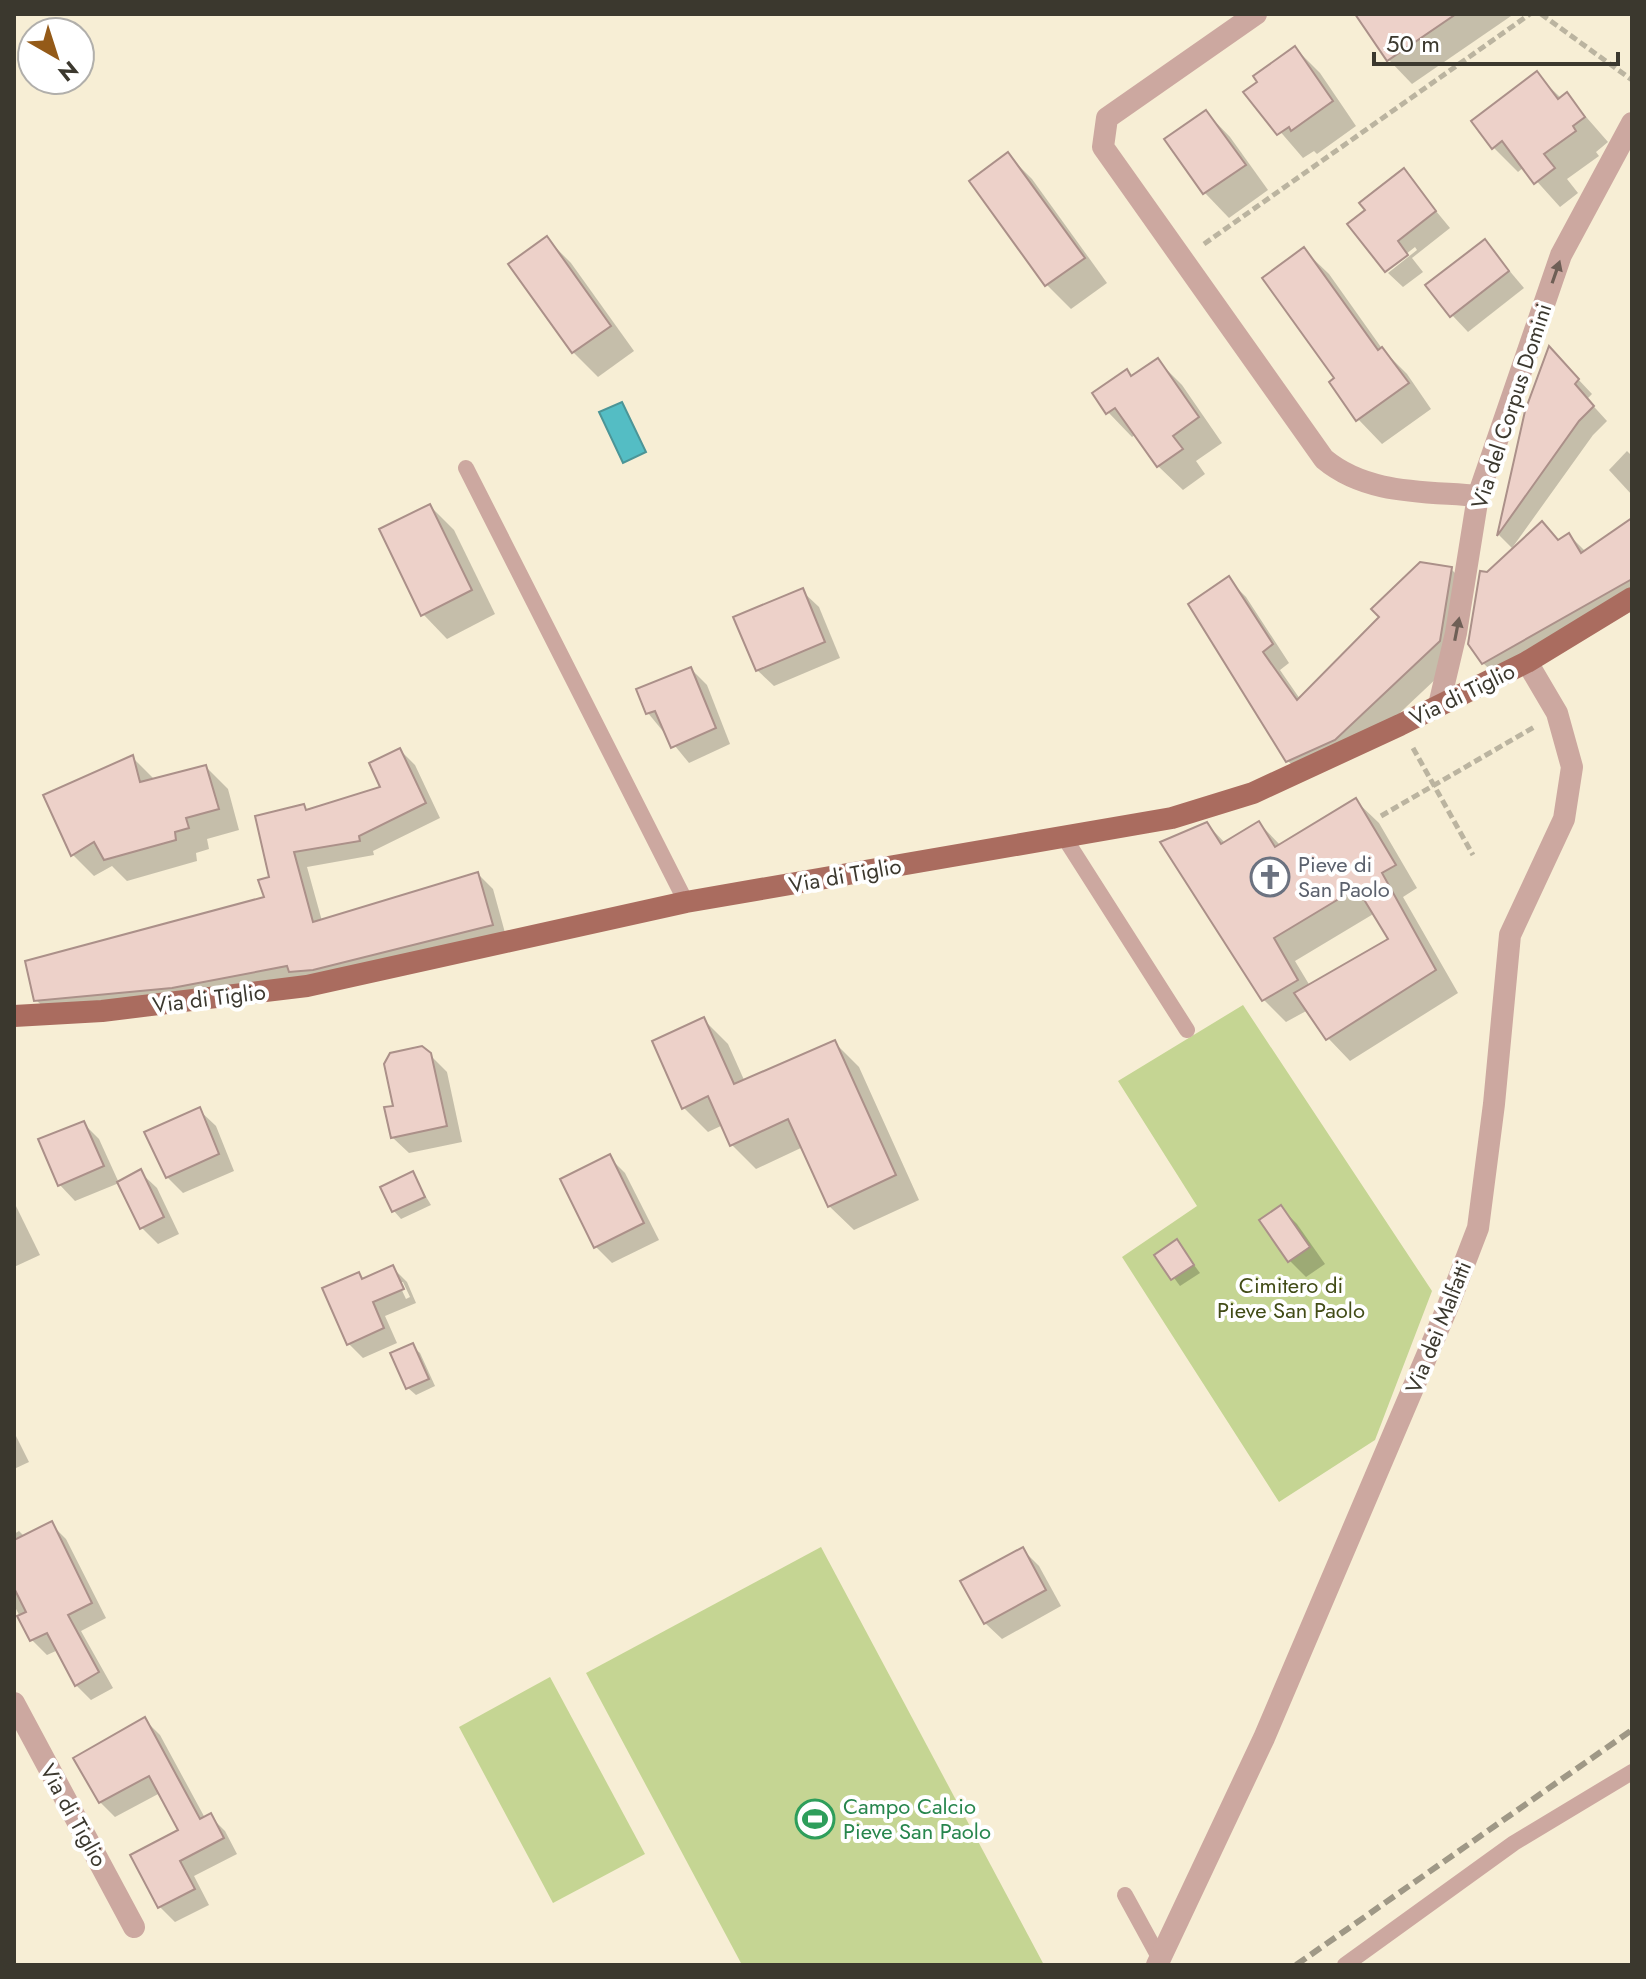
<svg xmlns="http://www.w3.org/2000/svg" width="1646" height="1979" font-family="Jost,sans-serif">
  <rect width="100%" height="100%" fill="#f7eed5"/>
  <g fill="#c5d593">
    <path d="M1243,1005L1432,1291L1375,1440L1279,1502L1122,1257L1197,1206L1118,1081Z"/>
    <path d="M821,1547L1044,1965H742L586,1673Z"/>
    <path d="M550,1677L645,1854L553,1903L459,1727Z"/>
  </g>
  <path fill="#54bdc4" stroke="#4c9597" stroke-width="2" d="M622,402L646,452L623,463L599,412Z"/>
  <g fill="#0003" fill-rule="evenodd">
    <path d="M1357,14H1514L1412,84L1389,60Z"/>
    <path d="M1295,48L1320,73L1356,126L1317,154L1314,151L1303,158L1246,92Z"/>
    <path d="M1536,74L1562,99L1567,95L1608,142L1596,152L1599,156L1567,179L1578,193L1560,207L1524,167L1518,172L1493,147Z"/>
    <path d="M1206,112L1230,137L1268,190L1229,218L1205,193L1167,139Z"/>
    <path d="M1008,155L1032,179L1107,283L1071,309L1047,285Z"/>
    <path d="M1403,171L1450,228L1412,258L1423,272L1403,287L1388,273L1417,250L1415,247L1386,270L1368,210Z"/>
    <path d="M547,239L571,263L634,351L598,377L573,352L511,265Z"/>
    <path d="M1485,242L1524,288L1468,332L1452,315Z"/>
    <path d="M1304,250L1329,274L1383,350L1407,374L1431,409L1382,444L1358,419L1337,379Z"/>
    <path d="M1157,360L1182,385L1222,443L1196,461L1205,474L1183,490L1158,466L1136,434L1132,437L1108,412L1133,378Z"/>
    <path d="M1563,363L1592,394L1587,399L1607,421L1593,435L1512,548L1499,535L1527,411Z"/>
    <path d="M1627,451L1632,456V495L1609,470Z"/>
    <path d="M430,506L454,530L495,614L447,639L423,614Z"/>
    <path d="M1632,521V611L1503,682L1483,663L1488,574L1542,524L1560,541L1569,535L1586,552Z"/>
    <path d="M1451,569L1469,587L1457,659L1353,757L1306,779L1288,761L1228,579L1246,597L1289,663L1280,670L1300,699Z"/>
    <path d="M802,591L819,607L840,658L774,686L757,670Z"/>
    <path d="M691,669L707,685L730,744L689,763L648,713L639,690Z"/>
    <path d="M400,750L415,765L440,818L373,851L374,855L307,867L322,921L478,874L493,889L507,940L329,985L52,1015L36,1000L266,898L271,878L304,807L308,811L383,789Z"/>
    <path d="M132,757L155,780L206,767L228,789L239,830L207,839L209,849L196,853L197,861L127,881L112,866L94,876L72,854Z"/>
    <path d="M1356,801L1379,823L1417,888L1403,897L1458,993L1350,1061L1328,1038L1308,1010L1286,1022L1264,1000L1207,824L1226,844L1259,823L1281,846ZM1375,913L1391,940L1310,986L1295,961Z"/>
    <path d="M704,1020L728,1044L745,1082L834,1042L859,1067L919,1200L854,1230L829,1206L803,1147L756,1169L732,1145L723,1125L708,1132L683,1107Z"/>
    <path d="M430,1055L447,1072L462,1142L409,1153L392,1137L395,1108Z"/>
    <path d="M199,1110L216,1126L234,1171L183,1193L167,1177Z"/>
    <path d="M83,1123L99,1139L119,1183L75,1201L59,1184Z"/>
    <path d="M609,1157L625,1173L659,1240L612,1263L596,1247L562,1180Z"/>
    <path d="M140,1172L157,1188L179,1234L158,1244L142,1228Z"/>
    <path d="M412,1174L431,1205L401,1219L394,1211Z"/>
    <path d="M14,1202L40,1255L14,1267Z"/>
    <path d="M1281,1208L1297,1224L1325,1264L1306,1277L1290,1261L1262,1221Z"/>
    <path d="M1177,1242L1200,1273L1180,1286L1157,1255Z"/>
    <path d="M393,1268L407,1282L416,1303L385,1316L397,1343L363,1358L349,1344L359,1274L365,1280ZM398,1282H403L410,1297L406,1299Z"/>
    <path d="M412,1346L420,1353L435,1386L416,1395L408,1388Z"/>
    <path d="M14,1432L29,1462L14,1469Z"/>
    <path d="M51,1524L66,1539L106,1618L81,1631L113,1688L91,1700L76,1685L58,1650L47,1655L32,1640L14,1605V1534L19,1531L25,1537Z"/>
    <path d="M1023,1550L1039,1566L1061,1606L1002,1639L985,1623Z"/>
    <path d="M145,1720L160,1735L205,1818L210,1816L225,1831L237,1854L194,1876L209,1905L175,1922L160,1907L181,1831L160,1793L115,1817L100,1802Z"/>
  </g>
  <g fill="#edd1c9" stroke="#ab9089" stroke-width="2">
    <path d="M1355,14H1456L1387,61Z"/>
    <path d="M1295,46L1333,101L1291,131L1289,127L1277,135L1243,92L1257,82L1253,76Z"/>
    <path d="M1537,71L1558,99L1567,92L1585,117L1573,126L1576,131L1544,154L1555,168L1534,184L1502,141L1492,149L1471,121Z"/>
    <path d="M1206,110L1246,165L1203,194L1164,139Z"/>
    <path d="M1008,152L1085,258L1045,286L969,181Z"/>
    <path d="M1404,168L1436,211L1398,241L1408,255L1385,272L1347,224L1365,210L1359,203Z"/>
    <path d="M547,236L611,326L572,353L508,264Z"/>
    <path d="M1485,239L1509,271L1450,317L1425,285Z"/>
    <path d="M1304,247L1378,350L1382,347L1409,383L1356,421L1329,382L1334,378L1262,278Z"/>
    <path d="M1549,346L1579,379L1575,384L1594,406L1579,421L1497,536L1525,411Z"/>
    <path d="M1158,358L1199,417L1173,436L1183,449L1157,467L1115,408L1106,414L1092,393L1127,369L1131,376Z"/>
    <path d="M430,504L472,590L421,616L379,529Z"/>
    <path d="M1632,518V579L1482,664L1468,644L1480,571L1487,572L1542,521L1558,540L1569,533L1581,553Z"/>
    <path d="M1420,562L1452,567L1440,641L1335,740L1286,762L1188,604L1229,576L1273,644L1263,652L1297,700L1379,617L1371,609Z"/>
    <path d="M803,588L825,642L756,671L733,617Z"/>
    <path d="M691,667L716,728L671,748L655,711L646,714L636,689Z"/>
    <path d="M400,748L426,803L359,836L360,841L294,852L313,922L478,872L493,925L313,970L289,972L287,966L172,988L34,1001L25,961L264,897L258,880L269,877L255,816L304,804L306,810L380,787L369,763Z"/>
    <path d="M133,755L140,782L206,765L219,809L186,818L189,828L175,832L176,840L104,860L94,842L71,856L43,795Z"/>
    <path d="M1356,798L1396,865L1382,873L1436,970L1326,1040L1294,993L1388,939L1357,888L1274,938L1298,980L1262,1001L1160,842L1207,822L1221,844L1259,821L1275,847Z"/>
    <path d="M704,1017L734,1084L835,1040L896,1175L828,1207L788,1119L730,1146L708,1096L682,1109L652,1041Z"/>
    <path d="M422,1046L431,1053L447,1126L391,1138L384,1107L393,1106L384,1064L390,1053Z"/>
    <path d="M200,1107L219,1154L166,1178L144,1132Z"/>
    <path d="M84,1121L104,1166L58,1186L38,1139Z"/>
    <path d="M610,1154L644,1223L594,1248L560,1179Z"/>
    <path d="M141,1169L164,1217L140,1229L117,1182Z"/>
    <path d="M413,1171L425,1197L392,1212L380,1187Z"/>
    <path d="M1281,1205L1310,1247L1288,1262L1259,1220Z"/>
    <path d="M1177,1239L1194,1265L1171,1280L1154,1255Z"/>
    <path d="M393,1265L404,1289L373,1302L384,1328L347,1345L322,1288L359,1272L362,1279Z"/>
    <path d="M413,1343L429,1379L406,1389L390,1353Z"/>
    <path d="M52,1521L92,1603L68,1615L99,1672L75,1686L47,1633L30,1641L17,1616L26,1612L14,1588V1540Z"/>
    <path d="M1023,1547L1046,1590L984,1624L960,1581Z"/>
    <path d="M145,1717L200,1819L211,1813L224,1838L180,1861L195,1889L158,1908L130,1855L178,1830L149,1776L99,1803L73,1758Z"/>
  </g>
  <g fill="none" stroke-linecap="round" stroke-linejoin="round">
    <g stroke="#bbb4a0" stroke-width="5" stroke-dasharray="8 4" stroke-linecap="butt">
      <path d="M1541,14L1632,80"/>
      <path d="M1204,244L1530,14"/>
      <path d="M1413,748L1473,855"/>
      <path d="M1381,816L1536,726"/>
    </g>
    <g stroke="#cca8a0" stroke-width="16">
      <path d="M466,468L686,902"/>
      <path d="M1064,837L1187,1030"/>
      <path d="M1125,1895L1160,1959"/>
      <path d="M1345,1965L1514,1843L1632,1772"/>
    </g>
    <g stroke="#cca8a0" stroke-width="22">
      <path d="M1256,14L1107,118L1103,147L1324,459C1367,495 1425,491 1478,496"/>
      <path d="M1439,705L1456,633L1478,496L1561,255L1632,123"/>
      <path d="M14,1703L134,1927"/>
      <path d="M1157,1965L1264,1738L1448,1306L1478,1228L1494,1104L1510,935L1564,819L1572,767L1557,713L1527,662"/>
    </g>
    <path stroke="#aa6c5f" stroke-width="22" d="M14,1016L102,1011L307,986L686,902L1172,818L1253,793L1400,725L1527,662L1632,598"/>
    <path stroke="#9f9886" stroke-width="6" stroke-dasharray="12 6" stroke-linecap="butt" d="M1296,1965L1632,1730"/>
  </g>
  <defs><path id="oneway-solid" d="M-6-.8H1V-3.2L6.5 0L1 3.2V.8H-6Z" transform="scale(2)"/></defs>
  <g fill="#6e5f56">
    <use href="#oneway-solid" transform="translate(1556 272) rotate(-71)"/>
    <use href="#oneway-solid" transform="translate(1457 629) rotate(-79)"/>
  </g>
  <defs>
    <symbol id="church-ring" viewBox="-11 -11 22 22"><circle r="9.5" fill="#fff" stroke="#6b7280" stroke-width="1.5"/><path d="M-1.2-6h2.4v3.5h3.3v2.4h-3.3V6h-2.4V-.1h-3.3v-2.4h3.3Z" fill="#6b7280"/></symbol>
    <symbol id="stadium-ring" viewBox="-11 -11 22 22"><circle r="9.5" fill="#fff" stroke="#2e9e5b" stroke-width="1.5"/><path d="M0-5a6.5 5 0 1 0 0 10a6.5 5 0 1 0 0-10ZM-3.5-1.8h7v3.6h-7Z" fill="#2e9e5b"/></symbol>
  </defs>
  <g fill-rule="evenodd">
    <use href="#church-ring" x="1248" y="855" width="44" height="44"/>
    <use href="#stadium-ring" x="793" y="1797" width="44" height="44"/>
  </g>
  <g text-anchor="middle" stroke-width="8" stroke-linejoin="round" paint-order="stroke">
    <g font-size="22" fill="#3b382e" stroke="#fff">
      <text transform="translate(1511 406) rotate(-72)" y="8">Via del Corpus Domini</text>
      <text transform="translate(1462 694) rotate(-26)" y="8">Via di Tiglio</text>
      <text transform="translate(845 875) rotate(-10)" y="8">Via di Tiglio</text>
      <text transform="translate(209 998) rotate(-7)" y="8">Via di Tiglio</text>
      <text transform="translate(1438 1327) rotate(-68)" y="8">Via dei Malfatti</text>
      <text transform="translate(74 1815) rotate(61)" y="8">Via di Tiglio</text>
    </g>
    <g font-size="22" fill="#5b616d" stroke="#fff" text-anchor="start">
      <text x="1298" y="872">Pieve di<tspan x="1298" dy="25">San Paolo</tspan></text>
    </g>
    <g font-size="22" fill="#424c17" stroke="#fff">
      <text x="1291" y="1293">Cimitero di<tspan x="1291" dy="25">Pieve San Paolo</tspan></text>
    </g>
    <g font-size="22" fill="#27864d" stroke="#fff" text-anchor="start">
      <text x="843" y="1814">Campo Calcio<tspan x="843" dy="25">Pieve San Paolo</tspan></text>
    </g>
  </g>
  <rect width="1646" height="1979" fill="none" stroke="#3b382e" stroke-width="32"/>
  <g transform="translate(56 56) rotate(141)"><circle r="38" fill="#ffffff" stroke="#b1afab" stroke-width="2"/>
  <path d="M0-6L14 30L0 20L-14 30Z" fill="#945a18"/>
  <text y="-12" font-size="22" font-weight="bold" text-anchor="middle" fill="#3b382e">N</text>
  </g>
  <path d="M1374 52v12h244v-12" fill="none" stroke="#3b382e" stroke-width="4"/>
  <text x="1386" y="52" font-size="24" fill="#3b382e" stroke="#ffffff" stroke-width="6" paint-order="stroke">50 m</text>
</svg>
